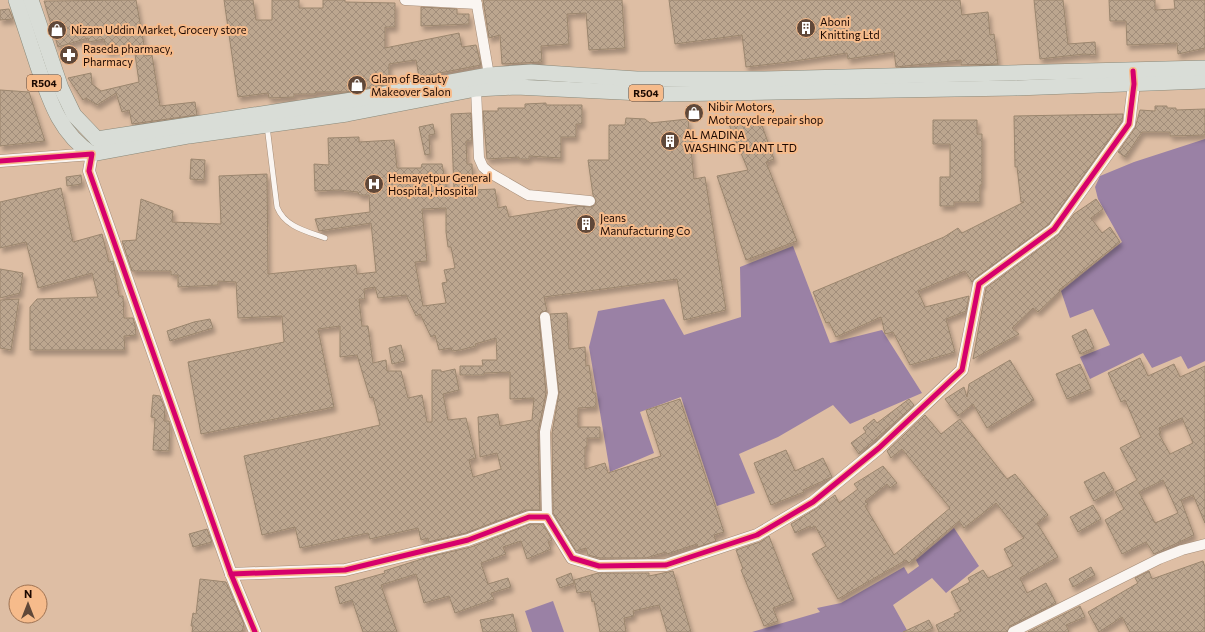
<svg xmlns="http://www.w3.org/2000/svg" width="1205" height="632" font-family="Commissioner,sans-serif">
  <defs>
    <pattern id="building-cross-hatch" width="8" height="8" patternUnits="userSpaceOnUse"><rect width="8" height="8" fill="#bca68f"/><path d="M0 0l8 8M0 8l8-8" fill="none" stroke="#a18d7a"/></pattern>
    <filter id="shadow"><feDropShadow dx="2.5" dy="4.5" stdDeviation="2" flood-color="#0004"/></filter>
  </defs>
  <rect width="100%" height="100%" fill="#debea4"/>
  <g fill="#9a81a5">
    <path d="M1205,139V361L1188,369L1181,356L1152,368L1143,353L1090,379L1080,357L1110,345L1093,309L1070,318L1061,291L1122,242L1098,199L1095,187L1100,176L1134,162Z"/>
    <path d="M793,246L830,343L882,330L922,393L850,424L833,405L778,437L739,454L755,493L717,506L681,397L640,412L654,453L610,472L589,347L598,311L664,299L684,335L741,317L740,267Z"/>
    <path d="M954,528L979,566L946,593L932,578L893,605L908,632H752L820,612L817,608L841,603L904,567L908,574L919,566L916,560Z"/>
    <path d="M553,601L564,632H532L525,611Z"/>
  </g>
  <g fill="url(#building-cross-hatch)" stroke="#9b866e" fill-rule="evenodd" filter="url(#shadow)">
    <path d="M136,0L146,56L152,55L160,106L195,102L197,115L132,124L129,110L122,112L116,93L97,105L86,98L83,100L68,78L91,73L92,84L101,91L139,82L134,47L107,52L104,39L89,42L88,38L58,47L44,1Z"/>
    <path d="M224,0H253L256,20H272V0H299V8H323V0H345V2L395,3V27H385V48L459,33L462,47L476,45L481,65L419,77L416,60L408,61L389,64V84L346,92H316V94H294V97L269,98L268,93L238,97Z"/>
    <path d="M483,0H622L625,48L589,50L586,13L567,14L569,44L541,46L542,62L502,64L500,35L489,38Z"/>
    <path d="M669,0H960L962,15L988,12L990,35L994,34L998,64L961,65V60L896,67L894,52L848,59L847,53L788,62L746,67L742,35L675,44Z"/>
    <path d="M1034,0H1063L1068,44L1095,42L1096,55L1084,54L1040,59Z"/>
    <path d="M1109,0H1155V10L1175,9L1174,0H1205V48L1178,54L1177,43L1127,45L1126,21H1110Z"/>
    <path d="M421,7L457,9V14H469V24L421,26Z"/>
    <path d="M9,9L13,19L0,20V10Z"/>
    <path d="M0,90L29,92L45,141L0,146Z"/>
    <path d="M546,103V105H582V124H576V137H561V158L529,156V159H519V157L487,159L483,111H498V108H525V104Z"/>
    <path d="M1155,106H1167V108H1176V110L1205,109V135L1170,136V132H1142L1125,157L1118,152L1135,128L1140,110L1155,111Z"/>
    <path d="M471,113L472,141H466L467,164H472L473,190L495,189L498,208L506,206L509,217L578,206L590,207L595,205L596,201L593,195L588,160H609V125H625L626,118L645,119L650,123L688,119L694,179L705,177L726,310L684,320L677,279L544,297L547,311L541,312L539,318L546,393L538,432L540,510H526L466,533L428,542V538L421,540L418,528L370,539L368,533L300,548L295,527L262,535L244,456L380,425L373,397L370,398L357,355L340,357V326L318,329L334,407L201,434L188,362L284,342L282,316L238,318L236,282L218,281V285L178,287V275H171V271H132L122,241L136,240L141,199L173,211L172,222L221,224L219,176L267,174L268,274L356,265L357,274L376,272L371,223L319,231L315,219L370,212L369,195H359L358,192L339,190L315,191L314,164L329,165L328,138L359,137V142L394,140L397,168H421L422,164H442L447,190L454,189L451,114ZM446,208V232L448,247H451L455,268L444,270L447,282L442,283L446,303L423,306L415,262L427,261L422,209ZM375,287L378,298L406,295L416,316L420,314L431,337L435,335L439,350L451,348L452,351L460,350L476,346L475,344L496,338L497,360H482L483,366H460V375H484V373L510,372V399L534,398L532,420L500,426L498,414L478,417L480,457L497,453L501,469L473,477L469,460L476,458L466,418L448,420L443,394L459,390L455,369L441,372V370H432V422H427L422,395L408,398L401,371H387L386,360L373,363L368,326H362L359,299H365L364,289Z"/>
    <path d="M1123,114L1122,121L1049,224L975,278L972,282L965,271L918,291L925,307L969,296L966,311L946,319L955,352L910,365L893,332L885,334L881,317L836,337L829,322L826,323L813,292L944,237L958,228L962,233L1024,202H1021L1017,167H1015L1014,116Z"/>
    <path d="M760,120L774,159L766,162L797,241L746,260L717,176L748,170L728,122Z"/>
    <path d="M933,120H977V134H982V185H980V202H954V206H940V177H950V144H933Z"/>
    <path d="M433,124L435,134L429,135L430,154L425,155L419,127Z"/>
    <path d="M191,159L205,160L204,180L190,179Z"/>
    <path d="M81,175L82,184L67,186L66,177Z"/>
    <path d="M61,188L73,242L102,234L109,262L113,261L119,296H123L124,318H133L135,325L136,335L124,336L125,350H30V307L37,299L98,297L92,273L38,288L26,242L0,248V202Z"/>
    <path d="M1096,199L1103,209L1091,218L1102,233L1110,227L1120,242L1059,290L1060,291L1038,312L1033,308L1012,328L1019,334L973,359L986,288L1058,235L1074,214Z"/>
    <path d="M0,269L23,273L20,293L0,298Z"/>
    <path d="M19,299L11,350L0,348V300Z"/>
    <path d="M567,313L569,349L585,347L586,366L589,365L593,393H596V407L578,408V427H600V438H587V447H585V469L605,463L608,473L661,456L646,410L680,399L724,532L714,535L716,541L698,547L697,544L667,554L666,552L646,558H600L588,555L586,548L576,551L553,513L552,433L559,393L550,314Z"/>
    <path d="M210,319L213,328L170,341L167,331L194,322Z"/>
    <path d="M1086,329L1094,348L1080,354L1072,336Z"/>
    <path d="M401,345L405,361L392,364L389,348Z"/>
    <path d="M1140,358L1148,376L1174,364L1180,377L1205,366V523L1193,495L1181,500L1194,535L1154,554L1146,542L1122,554L1105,520L1124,509L1115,492L1137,480L1120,448L1141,437L1125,400L1121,402L1108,373ZM1182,418L1193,443L1170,454L1159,434L1161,433L1159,428ZM1163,480L1178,513L1155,523L1139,492Z"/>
    <path d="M1010,360L1034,400L987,428L973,404L958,416L945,399L964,387L967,397L969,384Z"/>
    <path d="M1080,364L1091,389L1067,399L1056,374Z"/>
    <path d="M153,395L160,396L165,409L164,421H169L170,425L169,451L153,450L155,418L151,417Z"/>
    <path d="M909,399L914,405L859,454L851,443L866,432L863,428L874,419L877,423Z"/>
    <path d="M925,415L941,434L960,419L1007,479L1015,474L1048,515L1037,523L1058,557L1020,578L1027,593L1046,583L1056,603L1010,626L1007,632H939L936,625L955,616L954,614L961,611L951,592L970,582L968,578L983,570L988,578L1013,566L1004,549L1024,538L996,503L964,528L959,521L909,563L906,560L838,599L812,554L826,546L815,526L811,528L810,526L795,533L791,524L817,508L835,495L839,503L858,489L854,484L883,466L897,483L890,488L887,484L865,501L868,504L865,506L894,555L950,508L902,449L891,458L887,451Z"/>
    <path d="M786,450L795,471L823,458L832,477L803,490L804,492L771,505L754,463Z"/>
    <path d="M1104,472L1114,490L1094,501L1084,482Z"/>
    <path d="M1093,505L1101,519L1078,532L1070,517Z"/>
    <path d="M530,524H543L552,540L548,542L551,549L527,559L521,541L503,547L506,554L481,563L488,584L508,578L511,587L491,593L494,599L455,613L449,596L424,603L416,574L381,585L397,632H363L352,600L340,604L335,587L385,573L384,571L428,557L471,547Z"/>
    <path d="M207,529L212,542L193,547L189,534Z"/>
    <path d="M769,536L794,600L773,608L778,621L764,626L741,570L743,569L736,550L760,542Z"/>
    <path d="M1203,561L1205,567V632H1130L1122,617L1099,632L1088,612L1138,583L1135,578L1149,571L1152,579Z"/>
    <path d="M1091,567L1095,575L1073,587L1069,579Z"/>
    <path d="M673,571L691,632H667L659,605L633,611L634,616L624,618L626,632H600L594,601L592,602L590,591L577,593L574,580L598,573H649V576Z"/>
    <path d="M571,573L574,583L560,588L556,579Z"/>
    <path d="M200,579L226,582L244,624L242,632H192L193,626H191L193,613L196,614Z"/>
    <path d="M1080,606L1085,617L1066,625L1069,632H1028Z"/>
    <path d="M513,614L517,632H483L480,620Z"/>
    <path d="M929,620L933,628L924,632H903Z"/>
  </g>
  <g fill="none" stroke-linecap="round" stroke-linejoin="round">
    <defs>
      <path id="service" d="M267,126L277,207C285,227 306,231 325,238"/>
      <g id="minor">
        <path d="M405,0L477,4"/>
        <path d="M476,0L489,75"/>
        <path d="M476,89L479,158L483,167L490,173L528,195L590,201"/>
        <path d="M545,317L553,393L545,432L547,517"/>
        <path d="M1013,632L1159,559L1182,550L1205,544"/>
      </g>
      <g id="tertiary">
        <path d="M0,161L92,154L89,171L231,574L255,632"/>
        <path d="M231,574L345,570L468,540L529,517H547L572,558L599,566L666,565L757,535L813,502L879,448L962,370L979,284L1054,229L1129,124L1134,84V75"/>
      </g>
      <g id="primary">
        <path d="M16,0C23,21 30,43 37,64C49,98 59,133 92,154L189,136L347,114L476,89L516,87L663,94L1014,88L1205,81"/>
        <path d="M31,0L61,88L74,115L97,139"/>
        <path d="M97,139L352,100L489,75L531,72L637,79H764L1205,68"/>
      </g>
    </defs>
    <use href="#service" stroke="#a58c77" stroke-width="6"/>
    <use href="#minor" stroke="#a58c77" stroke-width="11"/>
    <use href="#tertiary" stroke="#a58c77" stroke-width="13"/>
    <use href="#primary" stroke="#898879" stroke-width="16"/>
    <use href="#service" stroke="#faf5f1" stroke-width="5"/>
    <use href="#minor" stroke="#faf5f1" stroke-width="10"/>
    <use href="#tertiary" stroke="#faf5f1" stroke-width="12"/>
    <use href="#primary" stroke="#d9ddd7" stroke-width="15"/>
    <defs>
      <g id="cycleway">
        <path d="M0,161L92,154L89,171L231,574L255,632"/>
        <path d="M231,574L345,570L468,540L529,517H547L572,558L599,566L666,565L757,535L813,502L879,448L962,370L979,284L1054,229L1129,124L1134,84L1133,71"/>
      </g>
    </defs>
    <use href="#cycleway" stroke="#f6bb8b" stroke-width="8"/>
    <use href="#cycleway" stroke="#d6006c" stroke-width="5"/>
  </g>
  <defs>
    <symbol id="building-disc" viewBox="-11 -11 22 22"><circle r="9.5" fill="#604839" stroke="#f6bb8b"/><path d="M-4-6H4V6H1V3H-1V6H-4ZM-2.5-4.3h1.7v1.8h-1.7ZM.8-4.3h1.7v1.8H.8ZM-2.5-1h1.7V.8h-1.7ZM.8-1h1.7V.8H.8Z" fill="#fff"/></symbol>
    <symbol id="shop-disc" viewBox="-11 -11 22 22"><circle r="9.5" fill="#604839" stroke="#f6bb8b"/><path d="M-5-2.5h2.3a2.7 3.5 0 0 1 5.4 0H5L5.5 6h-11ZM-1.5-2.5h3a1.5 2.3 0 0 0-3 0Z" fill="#fff"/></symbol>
    <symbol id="pharmacy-disc" viewBox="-11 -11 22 22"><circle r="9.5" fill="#604839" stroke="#f6bb8b"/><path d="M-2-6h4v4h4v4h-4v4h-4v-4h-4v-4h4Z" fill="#fff"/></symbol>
    <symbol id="hospital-disc" viewBox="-11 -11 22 22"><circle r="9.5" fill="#604839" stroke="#f6bb8b"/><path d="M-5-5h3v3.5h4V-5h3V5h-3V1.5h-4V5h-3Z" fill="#fff"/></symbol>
  </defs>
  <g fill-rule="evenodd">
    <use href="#building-disc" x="795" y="17" width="22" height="22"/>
    <use href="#shop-disc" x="46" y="19" width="22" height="22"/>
    <use href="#pharmacy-disc" x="58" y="44" width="22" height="22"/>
    <use href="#shop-disc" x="346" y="74" width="22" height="22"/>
    <use href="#shop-disc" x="683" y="102" width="22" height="22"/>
    <use href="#building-disc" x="659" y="130" width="22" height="22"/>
    <use href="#hospital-disc" x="363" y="173" width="22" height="22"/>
    <use href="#building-disc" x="575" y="213" width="22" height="22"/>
  </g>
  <g text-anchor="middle" stroke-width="4" stroke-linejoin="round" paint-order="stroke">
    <g fill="#f6bb8b" stroke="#5d3e2a" stroke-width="1">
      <rect x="27" y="75" width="34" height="16" rx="3"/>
      <rect x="629" y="85" width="34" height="16" rx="3"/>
    </g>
    <g font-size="10" font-weight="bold" fill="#1c0800">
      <text x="44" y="87">R504</text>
      <text x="646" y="97">R504</text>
    </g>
    <g font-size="11" fill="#1c0800" stroke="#f6bb8b" text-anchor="start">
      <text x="820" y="26">Aboni<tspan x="820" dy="13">Knitting Ltd</tspan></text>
      <text x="71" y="34">Nizam Uddin Market, Grocery store</text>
      <text x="83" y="53">Raseda pharmacy,<tspan x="83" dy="13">Pharmacy</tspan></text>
      <text x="371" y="83">Glam of Beauty<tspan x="371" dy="13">Makeover Salon</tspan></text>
      <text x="708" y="111">Nibir Motors,<tspan x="708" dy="13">Motorcycle repair shop</tspan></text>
      <text x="684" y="139">AL MADINA<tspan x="684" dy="13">WASHING PLANT LTD</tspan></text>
      <text x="388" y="182">Hemayetpur General<tspan x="388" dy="13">Hospital, Hospital</tspan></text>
      <text x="600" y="222">Jeans<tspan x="600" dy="13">Manufacturing Co</tspan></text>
    </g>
  </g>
  <g transform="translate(28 604)"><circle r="19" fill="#f6bb8b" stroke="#9f7353"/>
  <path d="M0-3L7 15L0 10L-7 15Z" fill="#604839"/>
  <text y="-6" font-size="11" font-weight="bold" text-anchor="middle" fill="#1c0800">N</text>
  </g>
</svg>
